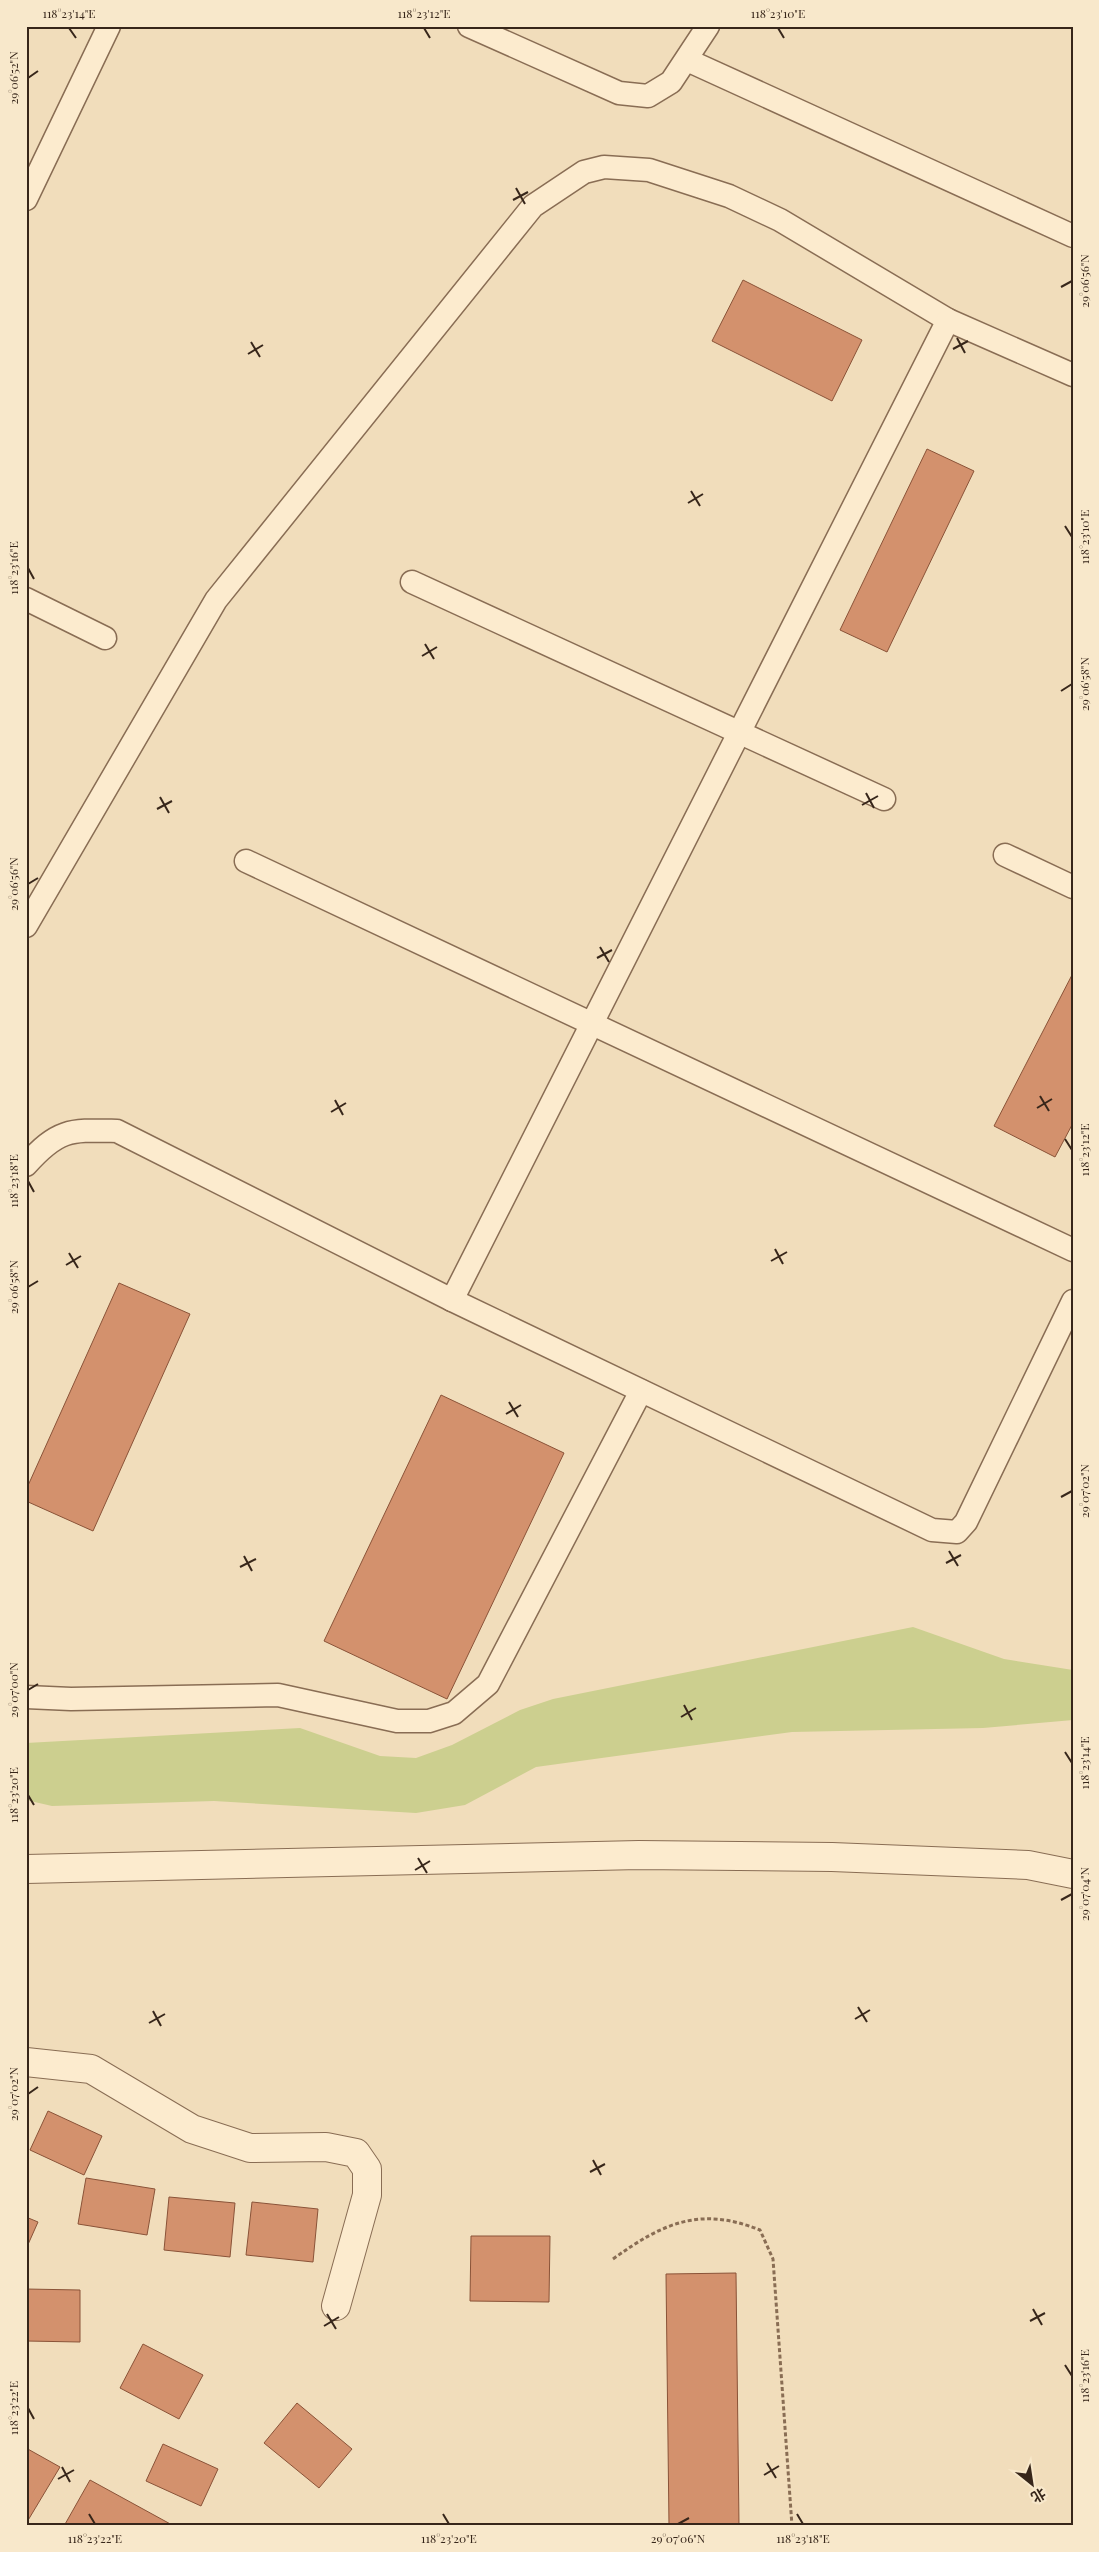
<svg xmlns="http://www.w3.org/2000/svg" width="1099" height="2552" font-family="'Playfair Display','Noto Sans SC',serif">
  <rect width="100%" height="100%" fill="#f1ddbb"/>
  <path fill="#cccf8f" d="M913,1627L1004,1659L1073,1670V1720L983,1728L792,1732L536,1767L465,1805L416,1813L214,1801L52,1806L26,1800V1743L300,1728L380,1756L416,1758L452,1745L520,1710L553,1699Z"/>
  <g fill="#d3916d" stroke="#8a5338">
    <path d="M743,280L862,340L832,401L712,341Z"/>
    <path d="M927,449L974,471L887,652L840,630Z"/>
    <path d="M1073,973V1123L1055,1157L994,1126Z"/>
    <path d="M119,1283L190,1314L93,1531L26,1501V1490Z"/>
    <path d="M441,1395L564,1453L447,1699L324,1641Z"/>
    <path d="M48,2111L102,2136L84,2175L30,2150Z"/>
    <path d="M86,2178L155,2189L147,2235L78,2224Z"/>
    <path d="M169,2197L235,2203L230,2257L164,2250Z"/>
    <path d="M252,2202L318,2209L313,2262L246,2255Z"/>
    <path d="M26,2217L38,2222L26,2249Z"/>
    <path d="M471,2236H550L549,2302L470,2301Z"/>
    <path d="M736,2273L739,2526H669L666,2274Z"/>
    <path d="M26,2289L80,2290V2342L26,2341Z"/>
    <path d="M143,2344L203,2375L179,2419L120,2388Z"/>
    <path d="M297,2403L352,2449L319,2488L264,2443Z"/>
    <path d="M163,2444L218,2469L201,2506L146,2481Z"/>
    <path d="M26,2448L60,2467L27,2522L26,2521Z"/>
    <path d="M90,2480L174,2526H64Z"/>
  </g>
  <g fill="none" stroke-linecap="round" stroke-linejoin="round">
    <defs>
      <g id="service">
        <path d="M469,26L619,93L648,96L671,82L708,26"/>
        <path d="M687,60L1073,236"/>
        <path d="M26,199L109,26"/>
        <path d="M412,582L884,799"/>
        <path d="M26,599L105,638"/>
        <path d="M1005,855L1073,887"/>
        <path d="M246,861L1073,1250"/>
        <path d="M26,926L216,600L533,206L584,172L604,167L649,170L729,196L780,220L948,320L1073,375"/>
        <path d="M26,1165C59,1128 71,1130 117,1131L452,1300L932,1530L957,1532L966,1522L1073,1301"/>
        <path d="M452,1300L948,320"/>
        <path d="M26,1697L71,1699L278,1695L397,1721H429L454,1713L488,1684L641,1391"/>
      </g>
      <path id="minor" d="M26,2062L91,2069L192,2129L250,2148L326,2147L356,2153L367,2169V2195L336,2306"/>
      <path id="tertiary" d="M26,1869L639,1855L832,1857L1028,1865L1073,1874"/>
    </defs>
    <use href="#service" stroke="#896d54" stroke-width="25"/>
    <use href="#minor" stroke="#896d54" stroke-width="30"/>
    <use href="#tertiary" stroke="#896d54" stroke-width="30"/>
    <path stroke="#896d54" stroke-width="3" stroke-dasharray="4 2.5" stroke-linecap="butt" d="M613,2259C663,2223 700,2206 760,2230L773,2259L792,2526"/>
    <use href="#service" stroke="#fcebce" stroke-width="22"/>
    <use href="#minor" stroke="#fcebce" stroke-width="28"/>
    <use href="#tertiary" stroke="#fcebce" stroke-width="28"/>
  </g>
  <path fill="none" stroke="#37261a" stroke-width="2" d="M69,28L76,38M424,28L430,38M778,28L784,38M28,78L38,71M516,188L525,204M513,200L528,192M1061,287L1072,281M957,338L965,353M251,342L260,357M953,349L968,341M248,354L263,345M691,491L700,506M688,503L703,494M1065,526L1072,537M28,568L34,579M425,644L434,659M422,656L437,647M1061,691L1072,684M866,793L874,808M160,797L169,813M862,805L878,796M157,809L172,801M28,884L38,878M600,947L609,962M597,958L612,950M1040,1096L1049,1111M335,1100L343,1115M1037,1108L1052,1099M331,1112L346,1103M1065,1139L1072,1150M28,1181L34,1192M775,1249L783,1264M69,1253L78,1268M771,1261L787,1252M66,1265L81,1256M28,1287L38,1281M509,1402L518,1417M506,1414L521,1405M1061,1497L1072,1491M949,1551L958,1566M244,1556L252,1571M946,1563L961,1555M240,1567L256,1559M28,1690L38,1684M684,1705L692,1720M681,1717L696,1708M1065,1752L1072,1763M28,1795L34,1805M418,1858L427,1873M415,1870L430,1861M1061,1900L1072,1894M858,2007L867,2022M153,2011L161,2026M855,2019L870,2010M149,2023L165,2014M28,2094L38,2087M593,2160L601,2175M590,2172L605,2164M1033,2309L1042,2325M327,2314L336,2329M1030,2321L1045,2313M324,2326L339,2317M1065,2365L1072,2376M28,2408L34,2419M767,2463L776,2478M62,2467L70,2482M764,2475L779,2466M58,2479L74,2470M89,2514L95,2524M443,2514L449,2524M797,2514L803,2524M678,2524L689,2518"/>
  <rect width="1099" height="2552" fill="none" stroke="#f8e8cb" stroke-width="55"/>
  <g transform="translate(1032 2484) rotate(150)" stroke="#f8e8cb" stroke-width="4" paint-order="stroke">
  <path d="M0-4L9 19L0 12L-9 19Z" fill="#37261a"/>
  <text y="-8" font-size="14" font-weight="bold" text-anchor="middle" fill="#37261a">北</text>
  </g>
  <rect x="28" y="28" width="1044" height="2496" fill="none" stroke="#37261a" stroke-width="2"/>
  <g font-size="12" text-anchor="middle" fill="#37261a">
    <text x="69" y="18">118°23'14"E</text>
    <text x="424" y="18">118°23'12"E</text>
    <text x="778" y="18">118°23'10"E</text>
    <text transform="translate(14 78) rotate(-90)" y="4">29°06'52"N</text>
    <text transform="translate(1085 281) rotate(-90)" y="4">29°06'56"N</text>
    <text transform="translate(1085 537) rotate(-90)" y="4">118°23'10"E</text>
    <text transform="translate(14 568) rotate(-90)" y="4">118°23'16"E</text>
    <text transform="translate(1085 684) rotate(-90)" y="4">29°06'58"N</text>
    <text transform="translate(14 884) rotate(-90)" y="4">29°06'56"N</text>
    <text transform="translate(1085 1150) rotate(-90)" y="4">118°23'12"E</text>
    <text transform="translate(14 1181) rotate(-90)" y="4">118°23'18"E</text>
    <text transform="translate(14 1287) rotate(-90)" y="4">29°06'58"N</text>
    <text transform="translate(1085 1491) rotate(-90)" y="4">29°07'02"N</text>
    <text transform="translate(14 1690) rotate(-90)" y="4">29°07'00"N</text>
    <text transform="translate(1085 1763) rotate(-90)" y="4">118°23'14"E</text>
    <text transform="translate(14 1795) rotate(-90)" y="4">118°23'20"E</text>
    <text transform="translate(1085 1894) rotate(-90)" y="4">29°07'04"N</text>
    <text transform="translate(14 2094) rotate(-90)" y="4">29°07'02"N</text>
    <text transform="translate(1085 2376) rotate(-90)" y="4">118°23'16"E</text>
    <text transform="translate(14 2408) rotate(-90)" y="4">118°23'22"E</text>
    <text x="95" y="2543">118°23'22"E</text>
    <text x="449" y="2543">118°23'20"E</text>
    <text x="678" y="2543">29°07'06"N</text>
    <text x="803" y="2543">118°23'18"E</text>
  </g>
</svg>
